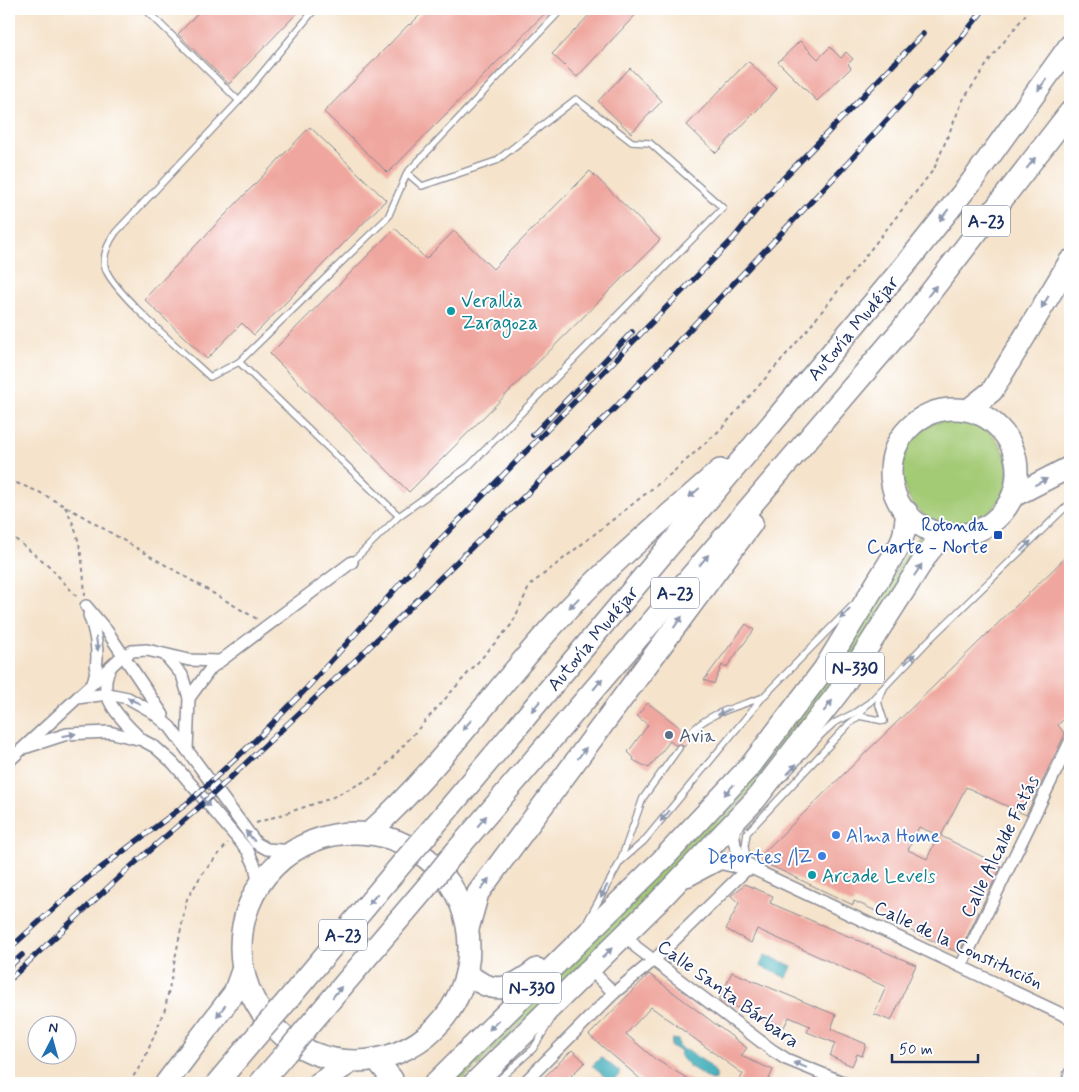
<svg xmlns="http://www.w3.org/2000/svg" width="1079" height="1092" font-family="Mynerve,sans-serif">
  <rect width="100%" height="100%" fill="#fff"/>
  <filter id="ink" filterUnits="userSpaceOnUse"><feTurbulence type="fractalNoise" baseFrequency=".02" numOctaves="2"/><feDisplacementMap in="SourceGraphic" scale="10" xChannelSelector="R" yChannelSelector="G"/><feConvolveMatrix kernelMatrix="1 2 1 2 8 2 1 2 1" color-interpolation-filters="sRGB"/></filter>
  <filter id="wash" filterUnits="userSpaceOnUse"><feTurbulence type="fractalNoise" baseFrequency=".0096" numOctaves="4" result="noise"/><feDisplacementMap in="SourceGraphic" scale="20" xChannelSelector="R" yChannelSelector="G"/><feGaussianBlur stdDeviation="1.12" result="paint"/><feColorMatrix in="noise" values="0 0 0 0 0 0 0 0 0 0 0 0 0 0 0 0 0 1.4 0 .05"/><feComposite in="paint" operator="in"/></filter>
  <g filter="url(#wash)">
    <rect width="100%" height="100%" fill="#f5e3cb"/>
    <g fill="#a3ca75" stroke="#5f7c6a">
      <circle cx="955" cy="472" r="53"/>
      <path d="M919,535L926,538L892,598L808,723L687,865L459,1083H444L610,922L876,602Z"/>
    </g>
    <g fill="#3faeba" stroke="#2d6e8c">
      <path d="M765,955L792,966L787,978L760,966Z"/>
      <path d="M672,1039L678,1040L679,1046L683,1050L688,1051L708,1064L716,1073V1079L711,1080L689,1066L680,1056V1051L671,1047Z"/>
      <path d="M601,1057L621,1073L611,1082L592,1066Z"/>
    </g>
    <g id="blocks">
      <g fill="#efa69e" fill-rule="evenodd">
        <path d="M202,9H301L229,84L178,34Z"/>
        <path d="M426,9H549L388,173L324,112L409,24L410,25Z"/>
        <path d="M595,9H641L577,77L552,54Z"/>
        <path d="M800,41L818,59L830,47L841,58L846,52L853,59L848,64L851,68L817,101L778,62Z"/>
        <path d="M748,61L777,89L716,153L687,125Z"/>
        <path d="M630,68L662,101L631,133L598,101Z"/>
        <path d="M310,127L386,200L254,335L242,323L207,359L144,299Z"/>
        <path d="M590,171L660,240L409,492L270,354L395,228L426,259L454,231L493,269Z"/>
        <path d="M1070,553V713L1058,725L1065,734L1026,815L966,787L941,836L1001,866L959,953L877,915L878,912L854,901L853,905L763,862L762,854ZM919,827L938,835L927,859L908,850Z"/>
        <path d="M746,624L754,630L726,668L722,665L714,684L704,680Z"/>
        <path d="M648,703L686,732V736L690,739L684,747L681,744L675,745L670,741L649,768L633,760L634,758L628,752L648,725L637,716Z"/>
        <path d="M745,884L773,896L770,903L916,965L891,1021L874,1014L886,987L757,929L751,943L726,929L739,903L731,896Z"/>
        <path d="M732,972L836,1015L831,1029L866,1044L862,1056L857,1054L852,1066L830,1056L835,1043L807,1032L810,1026L789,1017L784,1027L719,1000Z"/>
        <path d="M649,974L747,1048L741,1056L773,1070L767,1083H738L743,1074L651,1007L626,1034L655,1059L695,1083H645L589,1035Z"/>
        <path d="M572,1050L585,1062L564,1083H538Z"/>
      </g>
    </g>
  </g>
  <g filter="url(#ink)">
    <use href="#blocks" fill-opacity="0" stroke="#888994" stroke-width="1"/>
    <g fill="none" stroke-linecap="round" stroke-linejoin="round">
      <defs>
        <g id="lane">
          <path d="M145,9L239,101"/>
          <path d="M315,9L239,101L116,232C109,242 102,254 105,267C110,290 189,357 210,377L239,362L388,217L407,173L562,9"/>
          <path d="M239,362L399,516L352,562"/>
          <path d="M399,516L469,466L723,208L650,143L632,142L576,99L496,161L422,186L407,173"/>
          <path d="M859,716L884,721"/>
          <path d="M884,721L878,702L884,688"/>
          <path d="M690,734C706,713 737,707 761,698"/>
          <path d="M784,777L821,735L834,723L854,713L870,702L928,641L1070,503"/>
          <path d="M620,862L644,841L763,697L852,606"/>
          <path d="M748,862L745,847L747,833L849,724L859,716L865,706"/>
          <path d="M588,920L620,862L643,798L679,748"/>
          <path d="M495,1083L533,1049L551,1020"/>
        </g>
        <g id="street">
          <path d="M86,606L107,631L163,715"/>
          <path d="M89,615C98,638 100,659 93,683"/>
          <path d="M165,655L182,675L189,698"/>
          <path d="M110,668C95,697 123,721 141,739"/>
          <path d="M78,697L120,658L132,651L147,650L189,660L218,661"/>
          <path d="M27,747L67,734L87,733L109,732L142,740L155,747L173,763L248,851L255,866L259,886"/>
          <path d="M187,750L189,698L211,668L352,562"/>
          <path d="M9,761L77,698L108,694L128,698L151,711L170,727L256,843L267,849L294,851"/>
          <path d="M736,823C730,840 737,855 749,867L1070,1018"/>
          <path d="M626,934L636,947L772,1050L786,1059L845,1083"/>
          <path d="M961,966L1070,742"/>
          <path d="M590,969L614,993"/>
          <path d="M524,1083L614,993L654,960L749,867"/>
          <path d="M1067,1083L1070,1073"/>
        </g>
        <path id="secondary" d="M688,878L720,861L749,867"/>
        <g id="highway">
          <circle cx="954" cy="472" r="63"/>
          <path d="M968,410L992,391L1070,261"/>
          <path d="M1012,497L1070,467"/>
          <circle cx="355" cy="947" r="114"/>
          <path d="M368,834C435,773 489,698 549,630C601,571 661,522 720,470"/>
          <path id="s1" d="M425,837L910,259L972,181L1070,45"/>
          <path d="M450,858L902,329L1070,112"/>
          <path d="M468,929L478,893L752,523"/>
          <path d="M467,973C494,997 511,989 537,969"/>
          <path d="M281,1008L404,861"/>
          <path d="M306,1029L430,883"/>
          <path d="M376,1059L392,1079L393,1083"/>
          <path d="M166,1083L234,993L243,968"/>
          <path d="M217,1083L259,1033"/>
          <path d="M260,1083L286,1053"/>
          <path d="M319,1083L353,1061"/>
          <path d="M435,1083L663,859L751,765L824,669L879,579L900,545L904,533L907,512"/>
          <path d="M474,1083L657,903L755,800L841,689L928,553L937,542L950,534"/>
        </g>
      </defs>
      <use href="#lane" stroke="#888994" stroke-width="8"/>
      <use href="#street" stroke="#888994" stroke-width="14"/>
      <use href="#secondary" stroke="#888994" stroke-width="19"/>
      <use href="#highway" stroke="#888994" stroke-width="24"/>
      <g stroke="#888994" stroke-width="2" stroke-dasharray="4 4" stroke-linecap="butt">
        <path d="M9,480L39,492L72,510L257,619"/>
        <path d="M65,507C81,535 83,564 85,596"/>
        <path d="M9,534L48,565L79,599"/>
        <path d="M256,823L329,799L377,775L512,624L530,585L672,473L721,429L804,334L934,169L963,100L991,58L1030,9"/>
        <path d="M129,1083L144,1060L165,1009L187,899L202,874L228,843"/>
      </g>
      <use href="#lane" stroke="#fff" stroke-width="5.5"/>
      <use href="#street" stroke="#fff" stroke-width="11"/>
      <use href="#secondary" stroke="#fff" stroke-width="16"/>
      <use href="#highway" stroke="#fff" stroke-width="21"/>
      <defs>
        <g id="rail">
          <path d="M776,186L923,34"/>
          <path d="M533,435L632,332"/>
          <path d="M9,949L90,876L189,802L261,735L305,690L434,546L733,239L779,182"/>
          <path d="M9,967L22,955"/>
          <path d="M9,980L127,870L196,810L359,657L617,406L846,165L962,37L984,9"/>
        </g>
      </defs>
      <use href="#rail" stroke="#1b2f5e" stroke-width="5.5"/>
      <use href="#rail" stroke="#fff" stroke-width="4" stroke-dasharray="11" stroke-linecap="butt"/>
      <defs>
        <g id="highway-bridge">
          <path d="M404,861L425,837"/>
          <path d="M430,883L450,858"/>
          <path d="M259,1033L281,1008"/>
          <path d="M286,1053L306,1029"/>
        </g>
      </defs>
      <use href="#highway-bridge" stroke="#888994" stroke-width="24" stroke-linecap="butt"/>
      <use href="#highway-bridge" stroke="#fff" stroke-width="21"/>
    </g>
    <defs><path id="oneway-solid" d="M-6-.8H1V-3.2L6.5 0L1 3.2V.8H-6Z" transform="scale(1.25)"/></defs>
    <g fill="#8d97ae">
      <use href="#oneway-solid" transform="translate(1042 85) rotate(126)"/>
      <use href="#oneway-solid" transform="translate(1031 163) rotate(-52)"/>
      <use href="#oneway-solid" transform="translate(944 215) rotate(128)"/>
      <use href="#oneway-solid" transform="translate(932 291) rotate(-52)"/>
      <use href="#oneway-solid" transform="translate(1045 302) rotate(121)"/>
      <use href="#oneway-solid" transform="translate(1041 482) rotate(-27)"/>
      <use href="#oneway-solid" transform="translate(694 493) rotate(139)"/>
      <use href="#oneway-solid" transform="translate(1026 546) rotate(-44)"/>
      <use href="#oneway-solid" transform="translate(704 560) rotate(-50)"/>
      <use href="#oneway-solid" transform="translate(918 570) rotate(-57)"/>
      <use href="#oneway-solid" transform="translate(574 603) rotate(134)"/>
      <use href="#oneway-solid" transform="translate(845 614) rotate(135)"/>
      <use href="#oneway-solid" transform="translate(678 622) rotate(-54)"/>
      <use href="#oneway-solid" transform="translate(97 644) rotate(82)"/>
      <use href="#oneway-solid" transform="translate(910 659) rotate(-45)"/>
      <use href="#oneway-solid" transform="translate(598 684) rotate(-50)"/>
      <use href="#oneway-solid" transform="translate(134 701) rotate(-155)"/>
      <use href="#oneway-solid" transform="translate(536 706) rotate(130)"/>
      <use href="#oneway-solid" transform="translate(828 706) rotate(-52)"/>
      <use href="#oneway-solid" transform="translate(724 712) rotate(156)"/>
      <use href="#oneway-solid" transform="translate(467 725) rotate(131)"/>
      <use href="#oneway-solid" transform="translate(69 735) rotate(-10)"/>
      <use href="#oneway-solid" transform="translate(582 753) rotate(-54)"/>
      <use href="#oneway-solid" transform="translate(792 769) rotate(-48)"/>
      <use href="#oneway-solid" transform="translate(729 790) rotate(132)"/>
      <use href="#oneway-solid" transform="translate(205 801) rotate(49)"/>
      <use href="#oneway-solid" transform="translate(665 816) rotate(131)"/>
      <use href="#oneway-solid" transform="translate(482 821) rotate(-50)"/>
      <use href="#oneway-solid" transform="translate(250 836) rotate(-131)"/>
      <use href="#oneway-solid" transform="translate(485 884) rotate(-54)"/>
      <use href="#oneway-solid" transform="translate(604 891) rotate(119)"/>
      <use href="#oneway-solid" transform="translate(373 899) rotate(130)"/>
      <use href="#oneway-solid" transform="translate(607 953) rotate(-45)"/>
      <use href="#oneway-solid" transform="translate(337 992) rotate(-50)"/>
      <use href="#oneway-solid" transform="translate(221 1011) rotate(127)"/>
      <use href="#oneway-solid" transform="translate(494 1025) rotate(135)"/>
      <use href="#oneway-solid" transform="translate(800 1065) rotate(-158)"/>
    </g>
  </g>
  <g fill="#0f9aa8" stroke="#fff" stroke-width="2">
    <circle cx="451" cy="311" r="5"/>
    <circle cx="812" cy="875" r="5"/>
  </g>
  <rect fill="#1a4fb4" stroke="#fff" stroke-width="2" x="993" y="530" width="10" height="10" rx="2.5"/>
  <circle fill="#5c6f8a" stroke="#fff" stroke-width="2" cx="669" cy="735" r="5"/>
  <g fill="#3f7fe0" stroke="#fff" stroke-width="2">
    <circle cx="836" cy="835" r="5"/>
    <circle cx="822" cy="856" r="5"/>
  </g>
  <g text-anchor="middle" stroke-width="4" stroke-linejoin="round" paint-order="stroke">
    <g fill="#fff" stroke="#5f6d8e" stroke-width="1">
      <rect x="962" y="205.5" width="48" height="31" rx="4"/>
      <rect x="651" y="577.5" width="48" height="31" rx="4"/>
      <rect x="826" y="652.5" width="58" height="31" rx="4"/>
      <rect x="319" y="919.5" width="48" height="31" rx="4"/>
      <rect x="503" y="972.5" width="58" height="31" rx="4"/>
    </g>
    <g font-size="18" font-weight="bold" fill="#1b2f5e">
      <text x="986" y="227">A-23</text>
      <text x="675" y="599">A-23</text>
      <text x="855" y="674">N-330</text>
      <text x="343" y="941">A-23</text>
      <text x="532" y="994">N-330</text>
    </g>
    <g font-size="19" fill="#0d838f" stroke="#fff" text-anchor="start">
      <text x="461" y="307">Verallia<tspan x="461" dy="22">Zaragoza</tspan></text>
      <text x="822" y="882">Arcade Levels</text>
    </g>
    <g font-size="19" fill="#1b2f5e" stroke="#fff">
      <text dy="7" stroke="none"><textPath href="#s1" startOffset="665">Autovía Mudéjar</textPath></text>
      <text dy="7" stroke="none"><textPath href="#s1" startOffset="260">Autovía Mudéjar</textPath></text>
      <text transform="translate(999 846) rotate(-64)" y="7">Calle Alcalde Fatás</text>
      <text transform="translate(959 944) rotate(25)" y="7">Calle de la Constitución</text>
      <text transform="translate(729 993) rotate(36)" y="7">Calle Santa Bárbara</text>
    </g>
    <g font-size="19" fill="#164399" stroke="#fff" text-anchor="end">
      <text x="988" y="531">Rotonda<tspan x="988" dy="22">Cuarte - Norte</tspan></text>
    </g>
    <g font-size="19" fill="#4e5e75" stroke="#fff" text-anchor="start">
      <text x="679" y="742">Avia</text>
    </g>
    <g font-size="19" fill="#366cbe" stroke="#fff" text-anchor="start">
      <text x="846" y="842">Alma Home</text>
      <text x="812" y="863" text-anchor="end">Deportes /|Z</text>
    </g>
  </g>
  <rect width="1079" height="1092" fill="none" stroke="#fff" stroke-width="30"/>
  <g transform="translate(52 1040) rotate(6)"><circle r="24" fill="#ffffff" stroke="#a4acbf"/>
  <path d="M0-4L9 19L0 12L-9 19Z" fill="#1f6fb2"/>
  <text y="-8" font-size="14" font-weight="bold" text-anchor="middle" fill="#1b2f5e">N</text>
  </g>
  <path d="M892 1054v8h86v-8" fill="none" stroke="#1b2f5e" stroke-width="2.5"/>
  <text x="899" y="1054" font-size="15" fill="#1b2f5e" stroke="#ffffff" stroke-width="4" paint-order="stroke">50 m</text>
</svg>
